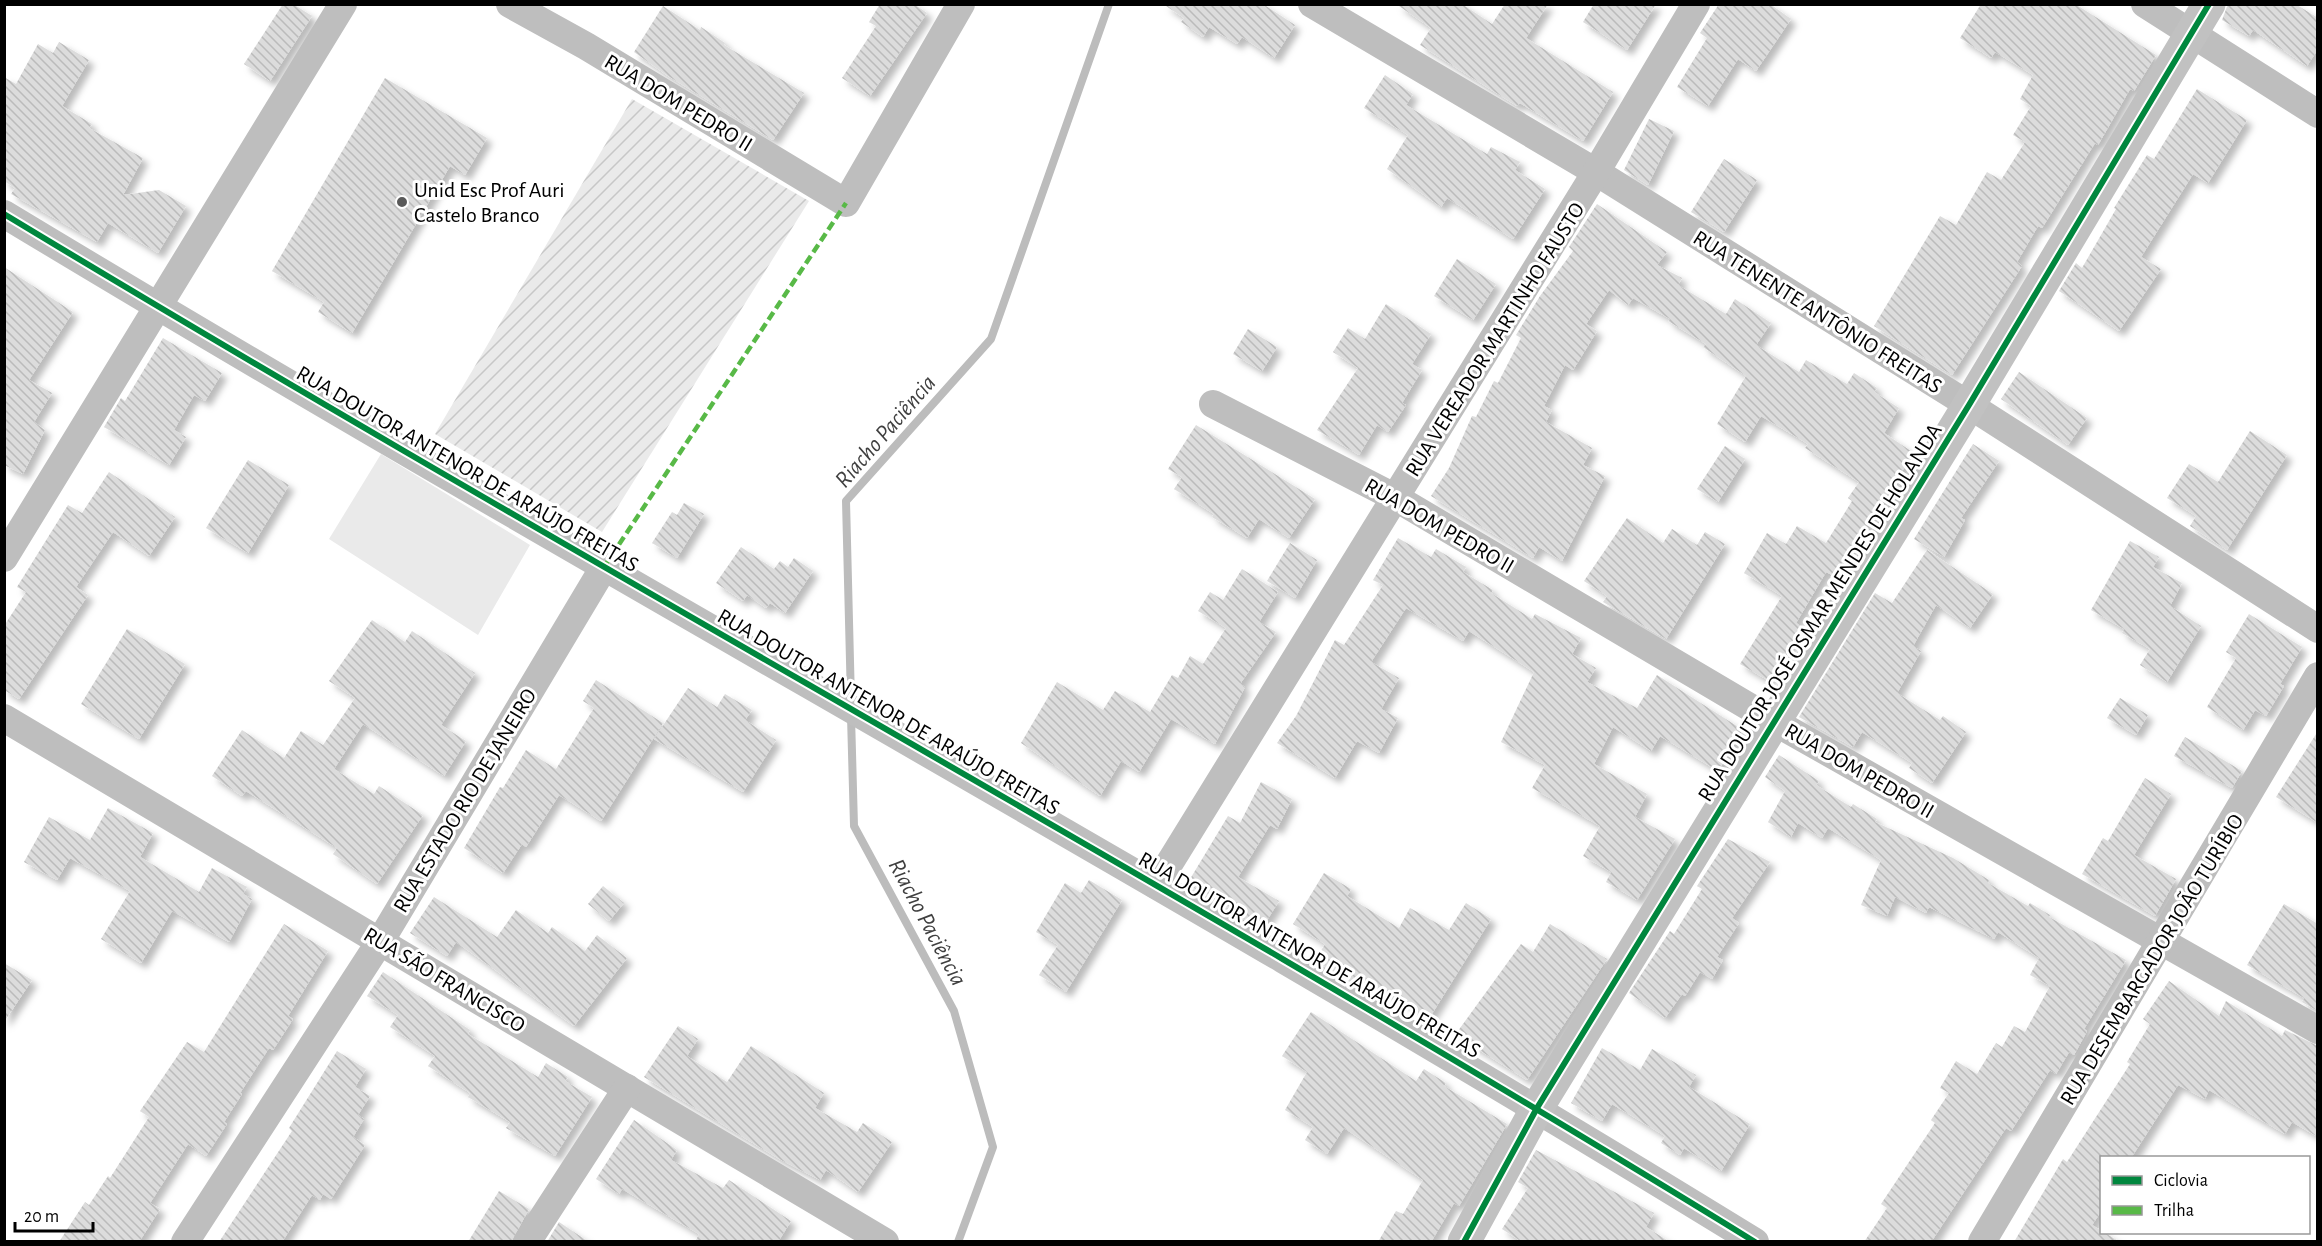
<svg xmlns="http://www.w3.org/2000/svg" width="2322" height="1246" font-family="'Alegreya Sans',sans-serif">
  <defs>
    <pattern id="garden-furrows" width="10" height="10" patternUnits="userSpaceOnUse" patternTransform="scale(1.5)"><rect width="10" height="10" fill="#eaeaea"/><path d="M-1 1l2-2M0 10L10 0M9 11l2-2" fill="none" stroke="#c7c7c7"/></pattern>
    <pattern id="building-back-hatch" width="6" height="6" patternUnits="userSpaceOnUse" patternTransform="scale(1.5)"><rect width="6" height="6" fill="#dcdcdc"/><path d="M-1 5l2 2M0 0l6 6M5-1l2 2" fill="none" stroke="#bbb"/></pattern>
    <filter id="shadow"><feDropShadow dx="5.5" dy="5.5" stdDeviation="3" flood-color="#0004"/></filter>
  </defs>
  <rect width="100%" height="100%" fill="#fff"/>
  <path fill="#eaeaea" d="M381,454L530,545L478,635L329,539Z"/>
  <path fill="url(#garden-furrows)" d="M632,99L809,201L602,532L435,434Z"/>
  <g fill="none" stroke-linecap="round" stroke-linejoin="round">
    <g stroke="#bcbcbc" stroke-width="8">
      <path d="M851,701L846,501L991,339L1109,4"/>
      <path d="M851,716L854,826L954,1011L993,1147L958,1242"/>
    </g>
  </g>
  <g fill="url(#building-back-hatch)" filter="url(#shadow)">
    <path d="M283,4H293L312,16L270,81L244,64Z"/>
    <path d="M880,4H914L927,13L870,96L842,78L876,26L869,22Z"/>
    <path d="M1163,4H1263L1295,25L1274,58L1242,37L1237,44L1209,27L1203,37L1181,22L1184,18Z"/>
    <path d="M1396,4H1462L1492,24L1505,4H1548L1526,38L1613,92L1583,141L1520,103L1517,106L1420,45L1431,28Z"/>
    <path d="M1594,4H1656L1627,50L1583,22Z"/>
    <path d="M1719,4H1770L1791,19L1756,71L1738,59L1708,106L1677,87L1707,38L1700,33Z"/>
    <path d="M1981,4H2075L2156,55L2134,91L2130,89L2098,145L2095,143L2042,228L2038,226L2017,262L2022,266L1952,375L1874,326L1940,216L1956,225L1987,172L2001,180L2025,142L2013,135L2031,106L2020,99L2033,75L1995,52L1991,58L1960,38Z"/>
    <path d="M2228,4L2297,5L2318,18V49L2307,66L2253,30L2249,36L2222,20Z"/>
    <path d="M663,6L700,30L701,27L725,43L724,45L804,93L773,140L668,76L634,52Z"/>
    <path d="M59,42L89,60L62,106L92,124L89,128L143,158L123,195L159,190L186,206L158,253L108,223L97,242L11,194L15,188L4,181V77L16,84L38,44L53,53Z"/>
    <path d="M1385,75L1413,94L1406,105L1487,154L1491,147L1520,162L1515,170L1545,189L1513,239L1447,198L1441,207L1387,169L1408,135L1364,108Z"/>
    <path d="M385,78L487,138L465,175L450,166L352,333L318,312L324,302L272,271Z"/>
    <path d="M2197,89L2247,120L2208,183L2193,174L2141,257L2161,269L2119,331L2059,291L2076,263L2082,268L2116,209L2114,208L2147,155L2154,159Z"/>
    <path d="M1649,119L1674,131L1648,185L1624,170Z"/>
    <path d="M1724,159L1757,180L1724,232L1691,212Z"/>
    <path d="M1597,204L1667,252L1657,265L1682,278L1678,285L1726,314L1735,299L1771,323L1756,345L1799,372L1806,360L1847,384L1854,373L1877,388L1874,392L1899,408L1884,433L1914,453L1834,576L1826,572L1796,623L1802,627L1769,681L1740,664L1782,596L1744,573L1767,533L1786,544L1797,526L1826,543L1852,501L1848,498L1859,482L1805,448L1808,444L1761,416L1745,442L1717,424L1746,376L1703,347L1706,344L1668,321L1670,319L1633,298L1628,305L1609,290L1586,324L1597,331L1573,370L1565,365L1544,406L1552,410L1546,422L1592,448L1583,465L1605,476L1562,561L1539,547L1533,558L1431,496L1449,468L1472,416L1476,417L1494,381L1498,383L1521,338L1516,335L1540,296L1573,251L1569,247Z"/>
    <path d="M1457,259L1496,284L1473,320L1434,296Z"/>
    <path d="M4,267L73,312L29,380L52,393L34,422L45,430L23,474L4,465Z"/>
    <path d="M1386,304L1431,334L1412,364L1422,370L1402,403L1406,405L1388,432L1377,425L1359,455L1317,430L1358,368L1333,352L1348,328L1365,339Z"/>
    <path d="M1248,329L1277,347L1262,371L1233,354Z"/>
    <path d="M163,338L222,373L205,401L194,395L174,430L186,437L169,465L104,427L121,398L125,401Z"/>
    <path d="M2019,372L2087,418L2068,445L2001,399Z"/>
    <path d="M1196,425L1315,499L1289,538L1259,519L1247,538L1212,517L1214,514L1174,489L1182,477L1168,469Z"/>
    <path d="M2250,431L2287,455L2227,550L2190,526L2196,516L2167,498L2189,464L2218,482Z"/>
    <path d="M1973,444L1999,461L1961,518L1965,520L1944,557L1914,539Z"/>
    <path d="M1725,446L1745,459L1718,502L1697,489Z"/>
    <path d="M248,460L289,485L248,553L206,528Z"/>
    <path d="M109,472L175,517L149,556L113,532L76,587L88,595L19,699L4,690V626L26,592L17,587L68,505L82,513Z"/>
    <path d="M684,503L704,514L677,558L652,543L672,512L677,515Z"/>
    <path d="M1627,518L1663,543L1672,529L1697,545L1705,532L1725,544L1666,639L1603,602L1607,596L1584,581Z"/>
    <path d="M1398,538L1431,557L1436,549L1466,567L1463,572L1493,590L1491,593L1532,619L1535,614L1581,638L1572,654L1596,668L1587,682L1637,708L1657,675L1743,730L1718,771L1660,736L1651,751L1613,727L1594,764L1647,794L1635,817L1675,839L1637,900L1606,882L1611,872L1583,856L1600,826L1532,788L1545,765L1501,742L1534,672L1469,631L1463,641L1406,608L1371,662L1399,678L1381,709L1398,718L1379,753L1357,741L1335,778L1277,743L1296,716L1335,640L1344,645L1383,585L1373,580Z"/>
    <path d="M2130,541L2159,557L2153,567L2182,583L2170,606L2201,626L2167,682L2140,665L2150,649L2122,633L2124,629L2091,610Z"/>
    <path d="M1290,543L1317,560L1295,598L1267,581Z"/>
    <path d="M741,547L774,569L780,561L788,567L794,558L813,571L785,613L770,603L766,608L747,595L743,601L716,583Z"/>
    <path d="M1927,550L1993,594L1970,628L1936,605L1913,646L1921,651L1897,693L1940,720L1943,716L1966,732L1932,783L1909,768L1912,763L1862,732L1853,747L1799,717L1875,593L1892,603Z"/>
    <path d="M1242,569L1278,592L1259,622L1276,632L1240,684L1245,687L1215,744L1171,719L1139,772L1121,761L1100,796L1021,743L1057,682L1103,710L1115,691L1150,712L1172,675L1178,678L1190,656L1203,664L1226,628L1198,611L1210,592L1223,600Z"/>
    <path d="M2249,614L2302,647L2280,684L2284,686L2266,716L2255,710L2243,730L2207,707L2236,658L2226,652Z"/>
    <path d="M372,620L405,642L412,631L475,673L441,725L466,741L444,776L363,724L334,769L374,794L379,786L423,815L377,884L333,854L337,848L246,791L242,796L212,776L242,730L284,758L301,731L323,745L355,698L329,681Z"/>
    <path d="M127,629L185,664L139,739L81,704Z"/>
    <path d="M596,680L663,723L601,821L559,795L526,847L522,844L503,873L464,848L500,787L503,788L526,750L556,769L594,708L583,701Z"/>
    <path d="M688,688L717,707L725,694L752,710L745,720L776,740L743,792L654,739Z"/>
    <path d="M2120,698L2148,715L2136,735L2107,718Z"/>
    <path d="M2318,731V823L2276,797Z"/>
    <path d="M2185,737L2242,771L2232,788L2174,756Z"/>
    <path d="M1779,755L1819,781L1816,785L1851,807L1853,804L1877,819L1875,822L1953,858L1989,880L1988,883L2028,906L2030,903L2050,915L2049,917L2126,960L2084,1029L2087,1031L2074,1055L2069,1052L2056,1074L2050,1070L2011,1131L2006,1128L1931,1242H1864L1887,1208L1881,1204L1935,1123L1931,1120L1949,1093L1940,1088L1956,1061L1977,1074L1996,1043L2002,1047L2014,1026L2025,1032L2050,986L2030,975L2039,958L1998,932L1994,939L1929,907L1926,913L1895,897L1887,916L1861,905L1881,860L1828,828L1822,838L1798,823L1791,837L1768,822L1785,791L1765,777Z"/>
    <path d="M2145,778L2171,794L2134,855L2176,879L2155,916L2082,874L2103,838L2108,841Z"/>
    <path d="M1261,782L1292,799L1277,829L1270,825L1238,877L1279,901L1262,928L1187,884L1228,816L1240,823Z"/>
    <path d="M108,808L153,833L140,857L199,892L212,868L247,887L243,894L252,899L229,942L172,911L141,963L101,939L130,891L70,858L57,880L24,862L49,817L90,840Z"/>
    <path d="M1728,839L1770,862L1732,918L1739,923L1717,957L1723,960L1712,979L1700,972L1685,996L1682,994L1665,1018L1629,993L1670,931L1674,934L1702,889L1697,886Z"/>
    <path d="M1324,873L1351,889L1347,896L1399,928L1410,908L1449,930L1466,903L1491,919L1430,1017L1359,978L1356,983L1316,959L1325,944L1293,924Z"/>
    <path d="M1089,880L1122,900L1066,992L1039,975L1058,945L1036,932L1065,883L1081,893Z"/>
    <path d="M603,886L624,903L609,921L588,904Z"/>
    <path d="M434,897L497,937L516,910L548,933L552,927L585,951L597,935L627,958L574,1026L456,942L447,956L410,933Z"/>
    <path d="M2284,904L2318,924V1011L2302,1002L2304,998L2247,965Z"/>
    <path d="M284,924L328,951L288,1016L293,1019L273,1050L269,1048L240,1093L242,1094L224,1122L227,1124L206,1156L188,1144L150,1203L160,1209L139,1242H59L85,1202L89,1205L108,1176L110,1178L149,1117L140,1111L187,1042L204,1052Z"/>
    <path d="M1550,924L1607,959L1527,1080L1455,1035L1521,944L1533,952Z"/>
    <path d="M4,963L32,980L4,1022Z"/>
    <path d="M383,972L470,1030L468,1034L538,1077L546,1063L568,1077L565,1081L592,1097L555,1156L506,1128L510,1122L468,1097L470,1093L428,1066L435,1056L390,1027L398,1015L367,996Z"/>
    <path d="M2169,981L2219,1016L2226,1001L2282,1036L2285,1030L2318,1046V1137L2292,1122L2285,1134L2209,1090L2205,1099L2178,1085L2131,1158H2102V1210L2092,1225L2120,1242H2014L2063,1159L2067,1162L2130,1064L2127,1062L2150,1024L2143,1019Z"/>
    <path d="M1311,1012L1416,1081L1424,1069L1446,1083L1444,1086L1507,1124L1459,1206L1454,1203L1431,1242H1378L1396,1211L1403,1214L1423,1180L1344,1128L1327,1154L1305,1140L1313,1127L1285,1110L1307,1072L1282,1056Z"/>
    <path d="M678,1026L698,1039L687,1056L727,1082L751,1046L824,1093L815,1108L857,1132L863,1123L892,1142L858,1192L826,1170L820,1180L781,1160L644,1077Z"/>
    <path d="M1602,1048L1640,1070L1652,1049L1696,1075L1689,1087L1750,1124L1721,1171L1684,1148L1680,1155L1661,1143L1665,1136L1612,1104L1602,1121L1571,1103Z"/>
    <path d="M337,1051L366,1069L355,1087L370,1096L358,1115L364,1119L353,1137L365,1145L331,1199L323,1194L320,1200L312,1195L282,1242H219L292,1131L289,1128Z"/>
    <path d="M634,1120L677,1150L671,1160L723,1188L729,1180L791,1221L778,1242H695L699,1234L622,1189L619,1194L596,1179Z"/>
    <path d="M1536,1150L1654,1213L1646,1227L1670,1242H1522L1502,1229L1528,1188L1518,1182Z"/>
    <path d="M499,1191L529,1209L511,1242H468Z"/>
    <path d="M559,1222L589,1242H547Z"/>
  </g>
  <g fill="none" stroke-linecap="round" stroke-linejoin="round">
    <g stroke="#bebebe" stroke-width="28">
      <path d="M510,4L586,46L846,203L961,4"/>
      <path d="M1312,4L1596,172L1969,405L2318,629"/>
      <path d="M2145,4L2318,114"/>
      <path d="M4,214C583,564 1179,887 1755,1242"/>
      <path d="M1213,404L1396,498L1773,721L2318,1030"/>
      <path d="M4,558L343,4"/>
      <path d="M4,718L885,1242"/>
      <path d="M1156,885L1596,172L1696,4"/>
      <path d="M185,1242L381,940L604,567"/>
      <path d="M527,1242L627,1088"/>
      <path d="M1982,1242L2318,676"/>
    </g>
    <path stroke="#c1c1c1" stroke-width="33" d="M1464,1242L1537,1108L1969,405L2209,4"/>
    <path stroke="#58b947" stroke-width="4.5" stroke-dasharray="9 4.5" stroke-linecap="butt" d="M604,567L846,203"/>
    <defs>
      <g id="cycleway">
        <path d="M4,214C583,564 1179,887 1755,1242"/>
        <path d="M1464,1242L1537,1108L1969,405L2209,4"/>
      </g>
    </defs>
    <use href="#cycleway" stroke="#fff" stroke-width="10"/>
    <use href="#cycleway" stroke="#00873e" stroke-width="6"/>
  </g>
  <circle fill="#595959" stroke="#fff" stroke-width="2" cx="402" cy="202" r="6"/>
  <g text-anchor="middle" stroke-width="6" stroke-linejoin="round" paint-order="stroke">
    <g font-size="22" fill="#000" stroke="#fff">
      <text transform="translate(679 102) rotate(31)" y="8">RUA DOM PEDRO II</text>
      <text transform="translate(1818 311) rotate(32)" y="8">RUA TENENTE ANTÔNIO FREITAS</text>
      <text transform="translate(1494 339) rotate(-58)" y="8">RUA VEREADOR MARTINHO FAUSTO</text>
      <text transform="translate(468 468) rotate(30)" y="8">RUA DOUTOR ANTENOR DE ARAÚJO FREITAS</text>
      <text transform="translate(1440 525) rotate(30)" y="8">RUA DOM PEDRO II</text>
      <text transform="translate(1819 612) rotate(-58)" y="8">RUA DOUTOR JOSÉ OSMAR MENDES DE HOLANDA</text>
      <text transform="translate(889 711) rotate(30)" y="8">RUA DOUTOR ANTENOR DE ARAÚJO FREITAS</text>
      <text transform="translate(1860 770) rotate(30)" y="8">RUA DOM PEDRO II</text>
      <text transform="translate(464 800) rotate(-59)" y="8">RUA ESTADO RIO DE JANEIRO</text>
      <text transform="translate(1310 954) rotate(30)" y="8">RUA DOUTOR ANTENOR DE ARAÚJO FREITAS</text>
      <text transform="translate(2151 959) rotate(-59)" y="8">RUA DESEMBARGADOR JOÃO TURÍBIO</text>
      <text transform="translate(445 979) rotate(31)" y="8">RUA SÃO FRANCISCO</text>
    </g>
    <g font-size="22" fill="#000" stroke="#fff" text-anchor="start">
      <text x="414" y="197">Unid Esc Prof Auri<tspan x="414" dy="25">Castelo Branco</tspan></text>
    </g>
    <g font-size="24" font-style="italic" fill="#404040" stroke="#fff">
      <text transform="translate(885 431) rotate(-49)" y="8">Riacho Paciência</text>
      <text transform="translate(928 922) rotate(62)" y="8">Riacho Paciência</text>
    </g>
  </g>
  <rect width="2322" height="1246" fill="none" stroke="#000000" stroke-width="12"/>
  <rect x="2100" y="1156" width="210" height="78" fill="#ffffff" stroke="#999999" stroke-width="1.5"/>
  <rect x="2112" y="1176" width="30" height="9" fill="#00873e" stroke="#999999" stroke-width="1.5"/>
  <text x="2154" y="1186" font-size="18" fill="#000000">Ciclovia</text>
  <rect x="2112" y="1206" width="30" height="9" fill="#58b947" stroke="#999999" stroke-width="1.5"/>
  <text x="2154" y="1216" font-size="18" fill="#000000">Trilha</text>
  <path d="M15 1222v9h78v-9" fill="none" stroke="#000000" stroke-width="3"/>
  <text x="24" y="1222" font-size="18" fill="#000000" stroke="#ffffff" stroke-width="4.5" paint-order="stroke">20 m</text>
</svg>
